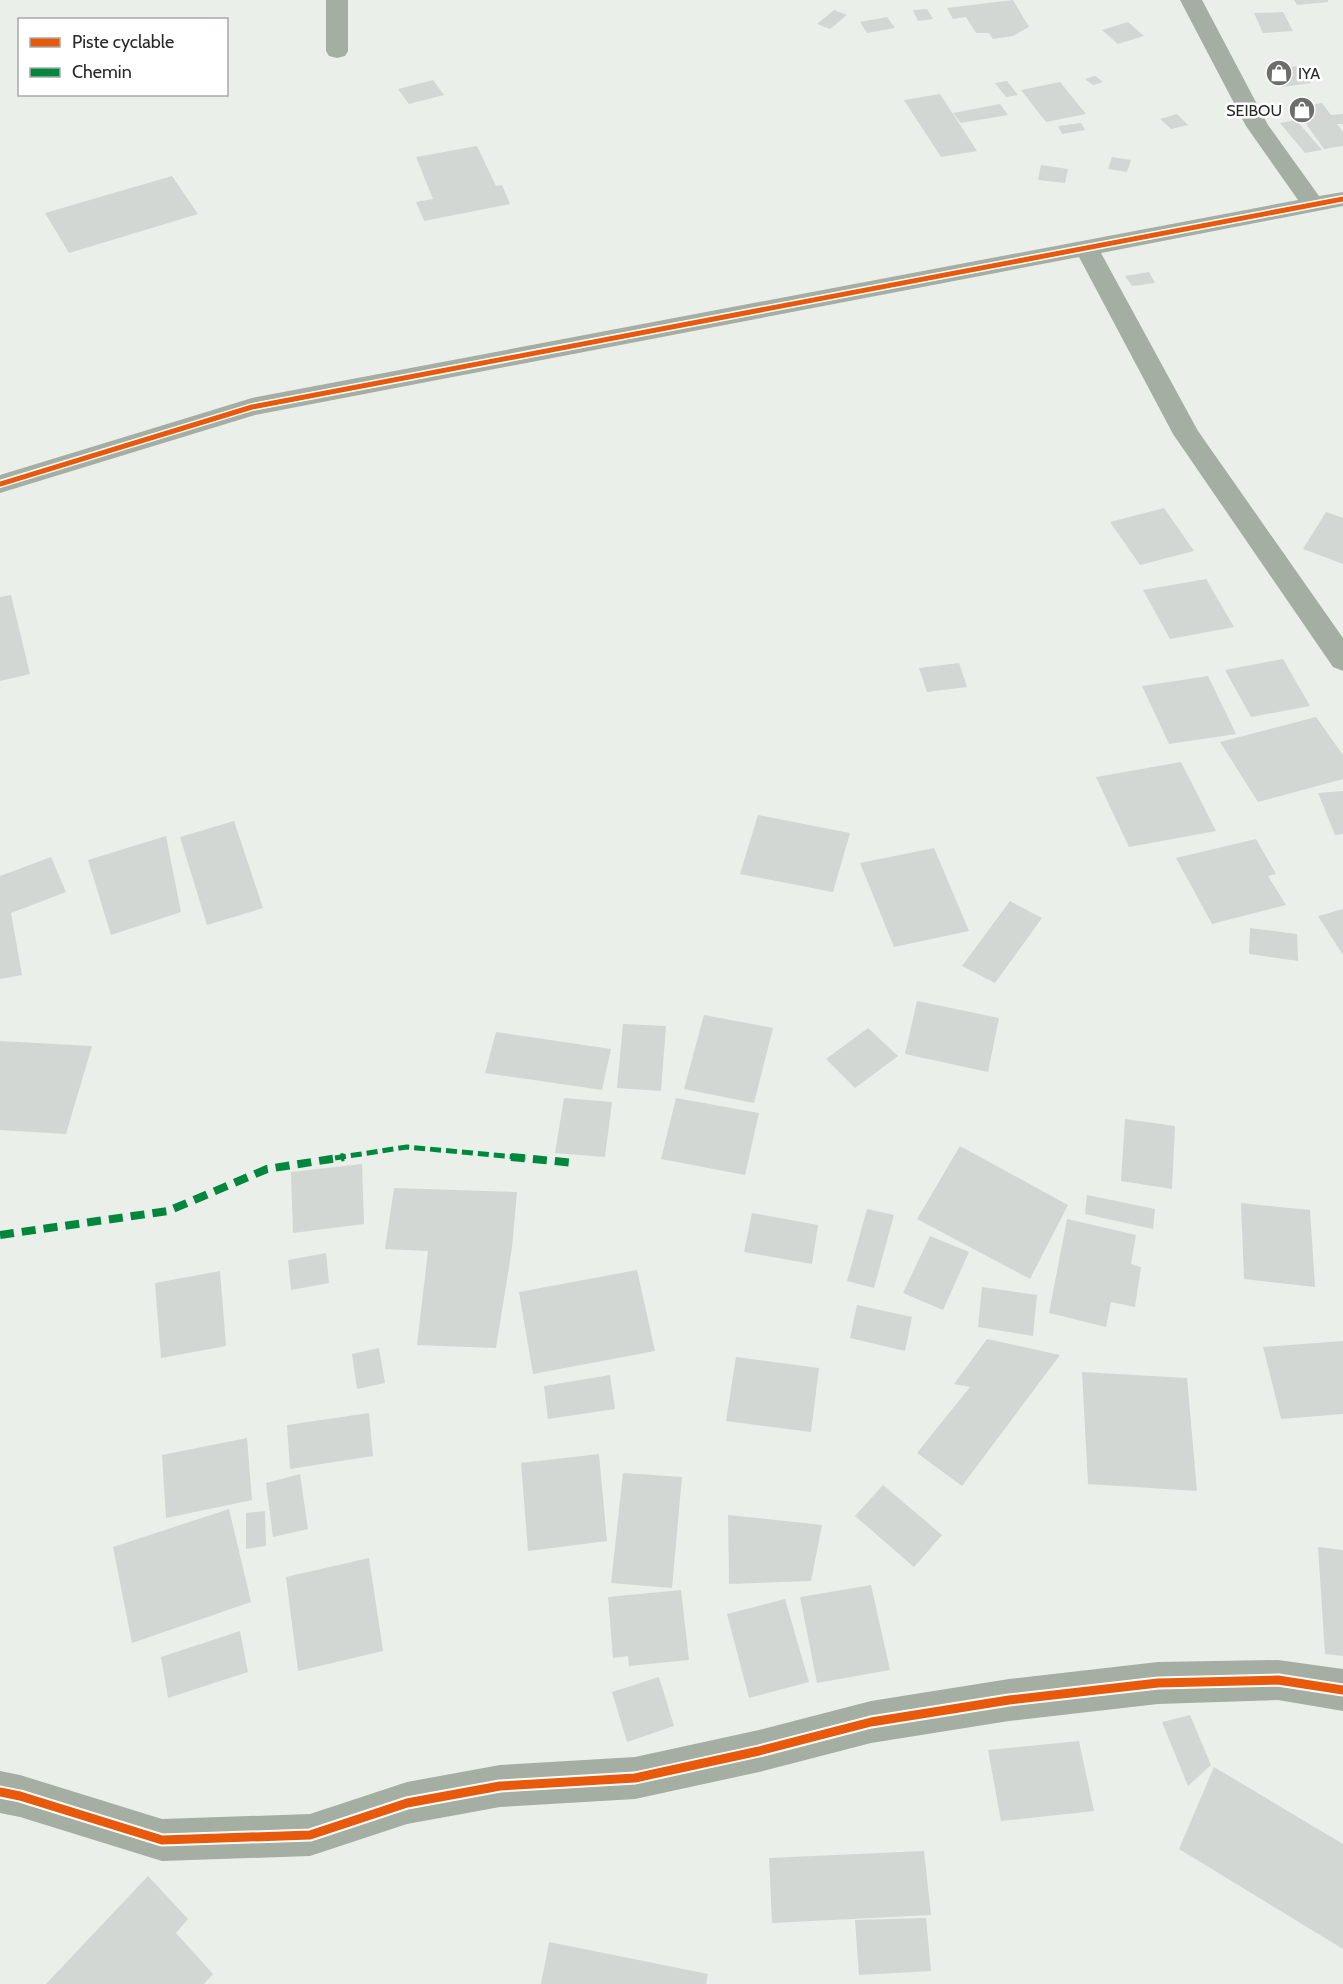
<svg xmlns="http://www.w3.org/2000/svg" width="1343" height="1984" font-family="Cabin,sans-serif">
  <rect width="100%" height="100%" fill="#eaefea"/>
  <g fill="#d3d7d3">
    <path d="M1013,0L1029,27L1013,36L993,39L989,33H976L966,17L953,19L947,8Z"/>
    <path d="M1294,0H1328V2L1297,5Z"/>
    <path d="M927,9L933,19L918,21L913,10Z"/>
    <path d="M834,10L847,15L830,29L817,24Z"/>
    <path d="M1283,12L1293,31L1263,33L1254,13Z"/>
    <path d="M887,17L895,28L867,33L860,22Z"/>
    <path d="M1128,22L1144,36L1118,44L1102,30Z"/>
    <path d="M1298,66L1311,83L1282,87L1269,69Z"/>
    <path d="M1095,76L1103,82L1093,85L1085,79Z"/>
    <path d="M433,80L444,95L409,104L398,89Z"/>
    <path d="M1007,81L1018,95L1006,97L995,83Z"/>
    <path d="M1060,82L1086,114L1046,122L1021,90Z"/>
    <path d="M940,94L977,151L941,157L904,100Z"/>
    <path d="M1322,103L1331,115L1343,114V124H1337L1343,132V146L1324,149L1294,107Z"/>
    <path d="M1000,104L1008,115L961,123L953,113Z"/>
    <path d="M1177,114L1188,125L1171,129L1160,119Z"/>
    <path d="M1296,120L1322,150L1305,153L1280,123Z"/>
    <path d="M1081,123L1085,130L1062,134L1058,126Z"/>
    <path d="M477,146L496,186L502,185L510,204L424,221L416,202L433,199L416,157Z"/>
    <path d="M1112,157L1131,160L1127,172L1108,169Z"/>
    <path d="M1041,165L1068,169L1065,183L1038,180Z"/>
    <path d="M172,176L198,214L69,253L45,213Z"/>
    <path d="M1149,272L1155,283L1132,286L1125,276Z"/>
    <path d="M1164,508L1194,551L1140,565L1110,522Z"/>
    <path d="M1326,512L1343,518V564L1303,549Z"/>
    <path d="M1206,579L1234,627L1170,639L1143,590Z"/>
    <path d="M11,595L30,674L0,681V597Z"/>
    <path d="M1283,659L1310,706L1251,717L1225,670Z"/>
    <path d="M959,663L967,687L927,692L919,668Z"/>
    <path d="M1208,676L1236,734L1169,744L1142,686Z"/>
    <path d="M1316,717L1343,755V779L1258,802L1220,742Z"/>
    <path d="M1181,762L1216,831L1129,847L1096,777Z"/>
    <path d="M1343,791V834L1335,835L1318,793Z"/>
    <path d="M758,815L850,833L833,892L740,874Z"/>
    <path d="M234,821L263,908L207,925L180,837Z"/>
    <path d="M166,836L181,912L111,935L88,860Z"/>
    <path d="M1256,839L1276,874L1268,876L1286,905L1212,924L1176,858Z"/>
    <path d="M934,848L969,931L894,947L860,863Z"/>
    <path d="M51,857L66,892L11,913L22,975L0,979V876Z"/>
    <path d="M1010,901L1042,918L995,983L962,966Z"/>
    <path d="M1343,909V955L1318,916Z"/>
    <path d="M1250,928L1297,934L1298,961L1249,954Z"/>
    <path d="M917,1001L999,1018L988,1072L905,1054Z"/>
    <path d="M704,1015L773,1028L754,1103L684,1089Z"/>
    <path d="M623,1024L666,1026L661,1091L617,1088Z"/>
    <path d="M868,1028L898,1056L855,1088L826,1059Z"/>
    <path d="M496,1032L611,1049L602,1090L485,1073Z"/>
    <path d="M0,1041L92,1046L66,1134L0,1130Z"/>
    <path d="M564,1098L612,1102L605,1157L555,1153Z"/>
    <path d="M676,1098L759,1113L745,1175L661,1159Z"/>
    <path d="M1125,1119L1175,1126L1172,1189L1121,1181Z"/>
    <path d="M960,1146L1068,1205L1030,1279L917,1219Z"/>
    <path d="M362,1164L364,1224L293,1233L291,1172Z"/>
    <path d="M394,1188L517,1192L512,1248L496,1348L417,1345L428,1251L385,1249Z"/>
    <path d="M1087,1195L1155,1209L1153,1229L1085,1214Z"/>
    <path d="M1241,1203L1310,1210L1315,1287L1244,1279Z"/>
    <path d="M867,1209L894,1215L874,1288L847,1281Z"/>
    <path d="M752,1213L818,1225L812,1264L744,1252Z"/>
    <path d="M1067,1219L1136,1235L1131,1264L1141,1267L1135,1307L1111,1302L1106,1327L1049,1313Z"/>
    <path d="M930,1236L969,1252L943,1310L903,1293Z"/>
    <path d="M326,1253L329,1283L291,1290L288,1260Z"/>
    <path d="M637,1270L655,1351L533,1374L519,1292Z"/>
    <path d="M220,1271L226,1346L161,1358L155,1283Z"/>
    <path d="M982,1287L1037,1295L1033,1336L978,1327Z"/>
    <path d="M857,1305L912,1317L905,1351L850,1338Z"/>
    <path d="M987,1339L1060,1355L962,1486L917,1453L970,1387L954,1384Z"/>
    <path d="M1343,1341V1414L1281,1419L1263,1347Z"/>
    <path d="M379,1348L385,1383L357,1389L352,1354Z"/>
    <path d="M736,1357L819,1368L811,1432L726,1421Z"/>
    <path d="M1082,1372L1187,1378L1197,1491L1088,1484Z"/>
    <path d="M610,1375L615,1409L548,1419L544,1386Z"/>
    <path d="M369,1413L373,1456L290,1469L287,1425Z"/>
    <path d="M247,1438L252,1500L166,1518L162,1455Z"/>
    <path d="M599,1454L607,1541L528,1551L521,1463Z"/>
    <path d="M623,1473L682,1477L672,1588L611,1583Z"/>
    <path d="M300,1474L308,1529L273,1537L266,1483Z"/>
    <path d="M883,1485L942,1535L914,1567L855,1516Z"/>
    <path d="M229,1509L251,1602L132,1643L113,1547Z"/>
    <path d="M265,1511L266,1546L246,1549V1513Z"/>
    <path d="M728,1515L822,1525L811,1581L729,1584Z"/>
    <path d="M1318,1547L1343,1550V1656L1325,1654Z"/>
    <path d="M369,1558L383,1651L298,1671L286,1577Z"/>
    <path d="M871,1585L890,1670L817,1683L800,1597Z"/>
    <path d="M681,1590L689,1660L629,1666L628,1656L613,1658L608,1597Z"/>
    <path d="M785,1599L809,1682L749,1698L727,1614Z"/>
    <path d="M240,1631L248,1672L168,1698L161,1657Z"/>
    <path d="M659,1677L674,1726L627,1742L612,1692Z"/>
    <path d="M1190,1715L1211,1765L1188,1786L1162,1722Z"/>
    <path d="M1079,1741L1094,1811L1001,1821L988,1750Z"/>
    <path d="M1214,1767L1343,1844V1949L1179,1849Z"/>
    <path d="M924,1851L931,1915L772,1923L769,1858Z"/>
    <path d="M148,1876L188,1919L176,1933L213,1974L204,1984H46Z"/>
    <path d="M926,1918L931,1971L859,1975L855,1920Z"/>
    <path d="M549,1942L708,1974L706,1984H541Z"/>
  </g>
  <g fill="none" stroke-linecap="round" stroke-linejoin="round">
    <g fill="#a4aea3" fill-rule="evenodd">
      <path d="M326,0H348V51L345,56L337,58L329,56L326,51Z"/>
      <path d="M1180,0H1202L1268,125L1319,196L1343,192V206L1101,253L1198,431L1343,638V671L1333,667L1173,434L1079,257L255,415L0,493V475L252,398L1298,200L1246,126Z"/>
      <path d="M1278,1660L1343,1669V1711L1278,1700L1158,1704L1009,1721L871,1743L759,1772L635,1799L500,1807L407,1824L310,1856L162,1861L20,1817L0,1813V1771L20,1775L162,1819L310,1814L407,1782L500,1765L635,1757L759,1730L871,1701L1009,1679L1158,1662Z"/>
    </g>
    <path stroke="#00873e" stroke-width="5" stroke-dasharray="11 5" stroke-linecap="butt" d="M335,1158L407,1147L526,1158"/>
    <g stroke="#00873e" stroke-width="8" stroke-dasharray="14 8" stroke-linecap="butt">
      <path d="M511,1157L575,1163"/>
      <path d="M0,1235L168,1211L267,1169L344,1157"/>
    </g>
    <defs>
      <path id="cycleway-far1" d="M0,484L252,407L1343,199"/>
      <path id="cycleway" d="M0,1792L20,1796L162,1840L310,1835L407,1803L500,1786L635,1778L759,1751L871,1722L1009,1700L1158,1683L1278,1680L1343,1690"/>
    </defs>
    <use href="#cycleway-far1" stroke="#fff" stroke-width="8"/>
    <use href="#cycleway" stroke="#fff" stroke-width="13"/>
    <use href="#cycleway-far1" stroke="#e8590c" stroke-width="5"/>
    <use href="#cycleway" stroke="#e8590c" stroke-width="9"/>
  </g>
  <defs>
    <symbol id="shop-disc" viewBox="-11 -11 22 22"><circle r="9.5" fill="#6b6e6b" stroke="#fff"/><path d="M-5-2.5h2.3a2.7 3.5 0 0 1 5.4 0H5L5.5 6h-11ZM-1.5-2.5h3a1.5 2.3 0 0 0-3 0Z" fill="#fff"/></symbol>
  </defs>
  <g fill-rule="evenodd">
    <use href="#shop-disc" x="1264" y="58" width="30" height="30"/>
    <use href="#shop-disc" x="1287" y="95" width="30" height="30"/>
  </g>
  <g text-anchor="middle" stroke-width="5" stroke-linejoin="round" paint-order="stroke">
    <g font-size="16" fill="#262926" stroke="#fff" text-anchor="start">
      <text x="1298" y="79">IYA</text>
      <text x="1282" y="116" text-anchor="end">SEIBOU</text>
    </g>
  </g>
  <rect x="18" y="18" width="210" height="78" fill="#ffffff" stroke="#a8a9a8" stroke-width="1.5"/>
  <rect x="30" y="38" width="30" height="9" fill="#e8590c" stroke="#a8a9a8" stroke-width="1.5"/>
  <text x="72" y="48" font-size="18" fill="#262926">Piste cyclable</text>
  <rect x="30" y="68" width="30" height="9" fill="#00873e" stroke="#a8a9a8" stroke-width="1.5"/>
  <text x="72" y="78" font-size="18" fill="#262926">Chemin</text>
</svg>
